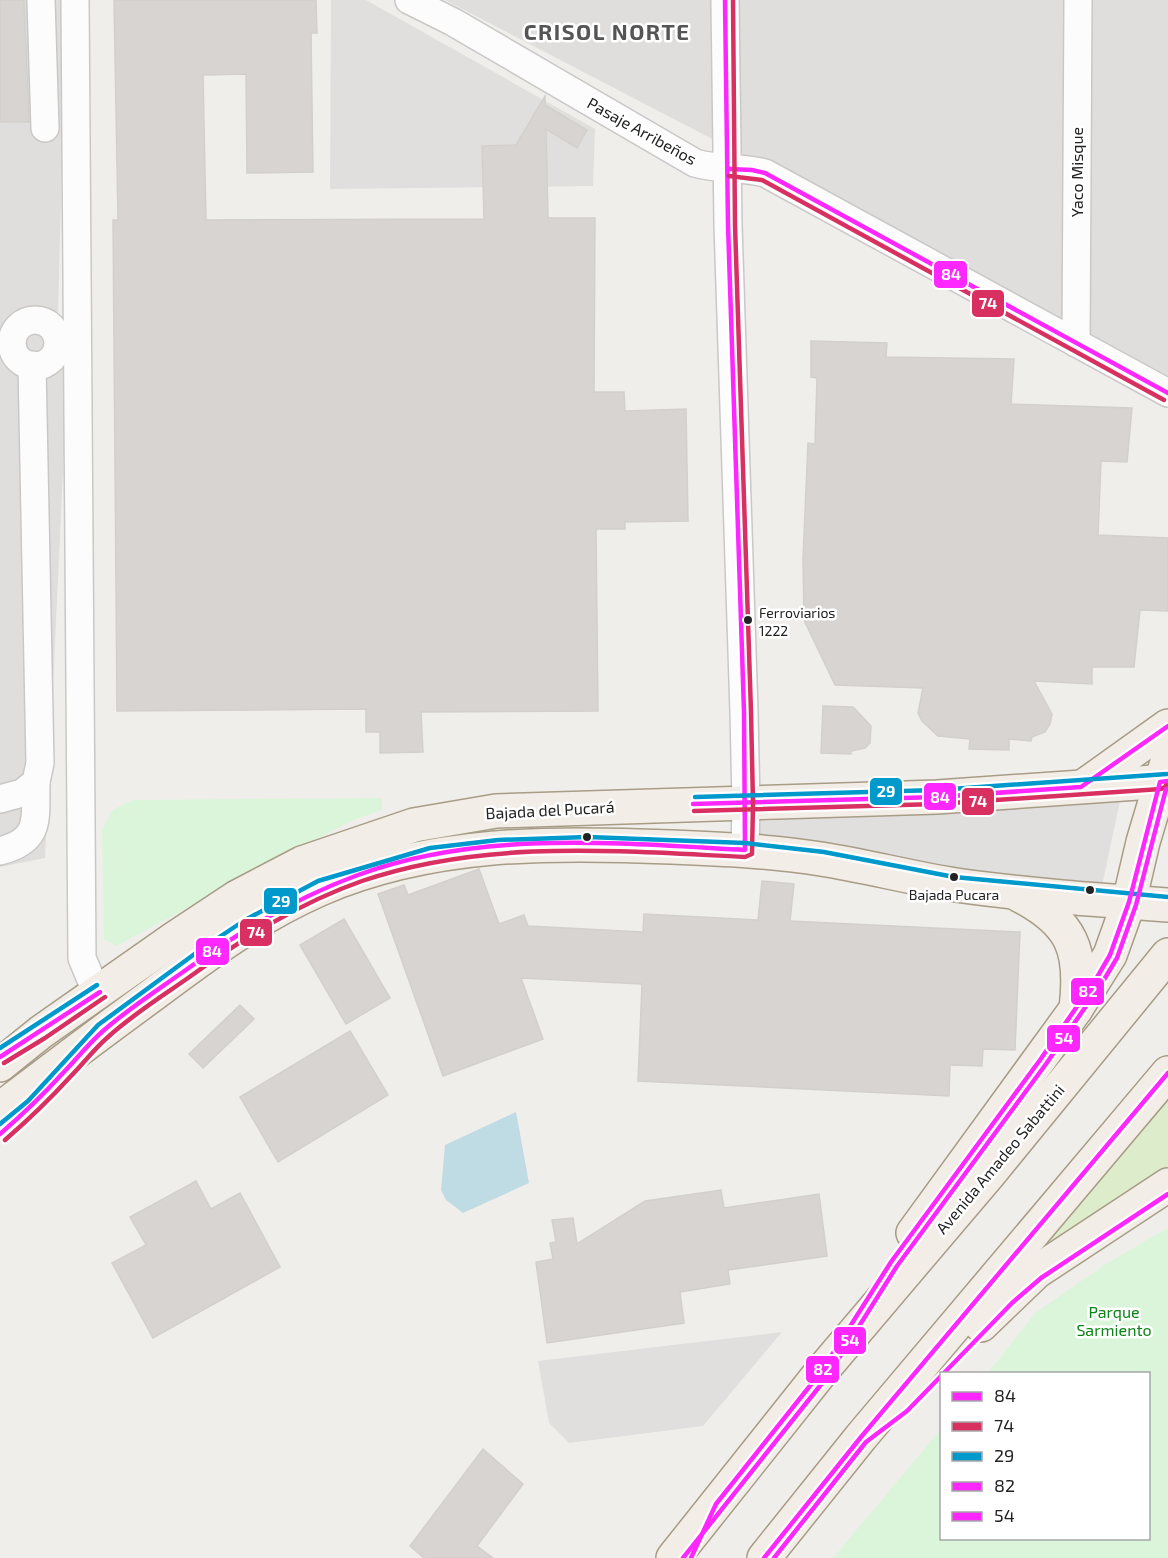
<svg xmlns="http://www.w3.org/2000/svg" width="1168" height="1558" font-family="'Exo 2',sans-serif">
  <rect width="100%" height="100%" fill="#f0eeeb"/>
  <g fill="#dfdedc">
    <path d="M0,0H66L58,316L70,321L45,858L0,867Z"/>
    <path d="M445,0H1168V376Z"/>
  </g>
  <path fill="#ddeccb" d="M1168,1089V1175L1004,1284Z"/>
  <g fill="#daf5da">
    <path d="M382,798V810L351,821L116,946L104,939L102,829L113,810L132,800Z"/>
    <path d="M1168,1228V1558H833L941,1429L942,1538H1148V1374L988,1373L1035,1313L1109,1262Z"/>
  </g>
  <g fill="#e0dfde">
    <path d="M331,0H366L595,129L593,186L330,189Z"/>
    <path d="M1120,801L1102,886L1001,882L759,837L760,821Z"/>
    <path d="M782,1332L703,1426L569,1443L549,1423L538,1361Z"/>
  </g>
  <path fill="#bfdbe3" d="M516,1112L529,1183L463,1213L446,1200L441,1190L445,1145Z"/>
  <g fill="#d7d4d2" stroke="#d3d0cc" stroke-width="1.5">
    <path d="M0,0H24L29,122H0Z"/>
    <path d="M114,0H316L317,33H311L313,172L247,173L246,74L203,75L206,220L484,219L482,146L516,145L545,96V105L587,130L577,148L546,129L548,218H595L594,392H624L625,411L686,409L688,521L625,522V529H596L598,711L421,712L423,752L380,753V732H366V709L117,711L113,220H118Z"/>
    <path d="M811,341L887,343L886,357L1014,359L1011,404L1132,408L1127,462L1101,461L1098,535L1168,538V611L1140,610L1134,667H1092V684L1034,681L1052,714L1050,724L1045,732L1032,737L1031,741L1009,739V750L969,749L970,739L938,736L922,721L918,713L923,688L835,685L804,620L803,559L808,443L815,444L817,378L811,377Z"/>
    <path d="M823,706L853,707L871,726L870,743L865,748L851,751V754L821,753Z"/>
    <path d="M479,869L499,924L524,915L528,926L643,932L644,914L758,920L762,881L794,884L790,921L1020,932L1015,1050L983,1049L982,1066L950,1065L949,1096L638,1081L642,984L521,978L543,1039L443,1076L378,894L404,885L408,895Z"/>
    <path d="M344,919L390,998L346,1024L300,945Z"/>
    <path d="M240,1005L254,1019L203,1068L189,1054Z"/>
    <path d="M350,1031L388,1095L278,1162L240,1097Z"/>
    <path d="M196,1181L211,1209L240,1193L280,1267L153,1338L112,1263L146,1245L130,1217Z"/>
    <path d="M721,1190L724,1208L819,1194L827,1256L728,1270L730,1284L680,1292L684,1323L547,1343L536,1262L553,1259L550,1243L556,1242L552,1220L573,1218L577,1244L645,1201Z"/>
    <path d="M483,1449L523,1484L477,1546L493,1558H424L410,1546Z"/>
  </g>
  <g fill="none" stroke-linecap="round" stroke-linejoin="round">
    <defs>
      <g id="street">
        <path d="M41,0L45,128"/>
        <path d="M75,0L82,958L97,994"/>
        <path d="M409,0L453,22L695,163C718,170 742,167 765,173L1168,393"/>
        <path d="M725,0L728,225L744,712L746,803L745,850"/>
        <circle cx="35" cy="343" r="23"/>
        <path d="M1076,343L1078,0"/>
        <path d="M0,799L22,793L36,782L40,763L32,365"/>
        <path d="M0,851C42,840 35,819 36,782"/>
      </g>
      <g id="primary">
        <path d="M1084,786L1168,726"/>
        <path d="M1019,895C1073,923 1083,950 1076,1009"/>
        <path d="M0,1065L41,1032L175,938L237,897L302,863L414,825L496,811L937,797L1168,781"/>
        <path d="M0,1109C50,1071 100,1033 151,996C204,956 258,916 320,889C431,841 552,842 671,847C721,849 771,851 821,859C866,866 911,878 956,885C1026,895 1097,900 1168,905"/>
        <path d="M913,1233L1076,1009L1110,955L1129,902L1143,842L1167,762"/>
        <path d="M981,1325L1036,1272L1168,1185"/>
        <path d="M673,1558L821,1372L989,1174L1168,955"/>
        <path d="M764,1558L861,1437L1168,1073"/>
      </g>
    </defs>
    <use href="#street" stroke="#c9c8c7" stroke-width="30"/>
    <use href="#primary" stroke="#a79c86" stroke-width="36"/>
    <use href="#street" stroke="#fdfcfc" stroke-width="27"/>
    <use href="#primary" stroke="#f3ede7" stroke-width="33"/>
    <defs>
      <g id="bus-1">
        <path d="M729,169L752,170L765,173L1168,393"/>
        <path d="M693,804L937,797L1081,787L1168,726"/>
        <path d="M0,1057L100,992"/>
        <path d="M0,1134C22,1115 43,1095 62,1074C76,1060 88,1044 103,1031C128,1009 156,991 183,972C237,933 295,898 358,875C481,830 616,843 745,850L744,712L728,225L725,0"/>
      </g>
      <g id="bus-2">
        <path d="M729,176L762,180L1164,400"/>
        <path d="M694,811L937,804L1161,789L1165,787L1168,782"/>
        <path d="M4,1063L45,1038L105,997"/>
        <path d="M5,1140C28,1120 50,1099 70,1077C83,1064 94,1049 108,1037C132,1015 161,997 188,978C242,939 299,903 362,881C485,839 617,851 745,857L752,854L753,803L751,712L735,225L733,0"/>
      </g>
      <g id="bus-3">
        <path d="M695,797L937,790L1167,774"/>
        <path d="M0,1048L97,985"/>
        <path d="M0,1124L28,1101L98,1025L200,950L245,920L318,881L430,848L498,840L588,837L745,843L824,852L954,877L1168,897"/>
      </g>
      <g id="bus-4">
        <path d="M691,1558L716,1504L821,1372L891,1262L1040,1060L1096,979L1110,955L1129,902L1160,782L1168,781"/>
        <path d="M764,1558L861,1437L1168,1073"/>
      </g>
      <g id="bus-5">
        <path d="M943,1374L1012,1303L1041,1278L1168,1194"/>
        <path d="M683,1558L827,1377L897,1266L1046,1064L1102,983L1117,958L1136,905L1166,789H1168"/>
        <path d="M774,1558L866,1442L907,1411L942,1375"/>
      </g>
    </defs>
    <use href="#bus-1" stroke="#fff" stroke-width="9"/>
    <use href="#bus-2" stroke="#fff" stroke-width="9"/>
    <use href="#bus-3" stroke="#fff" stroke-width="9"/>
    <use href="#bus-4" stroke="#fff" stroke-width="9"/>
    <use href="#bus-5" stroke="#fff" stroke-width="9"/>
    <use href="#bus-1" stroke="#fe27ff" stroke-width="4.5"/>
    <use href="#bus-2" stroke="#d93062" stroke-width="4.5"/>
    <use href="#bus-3" stroke="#0099cb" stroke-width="4.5"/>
    <use href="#bus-4" stroke="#fe27ff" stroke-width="4.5"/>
    <use href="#bus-5" stroke="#fe27ff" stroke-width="4.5"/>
  </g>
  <g fill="#222" stroke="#fff" stroke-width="2">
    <circle cx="748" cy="620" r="5"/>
    <circle cx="587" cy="837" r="5"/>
    <circle cx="954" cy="877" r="5"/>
    <circle cx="1090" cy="890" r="5"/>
  </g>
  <g text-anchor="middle" stroke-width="5" stroke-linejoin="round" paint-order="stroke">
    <g font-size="14" fill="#222" stroke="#fff" text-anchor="start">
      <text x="759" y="618">Ferroviarios<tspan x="759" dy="18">1222</tspan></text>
      <text x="954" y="900" text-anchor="middle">Bajada Pucara</text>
    </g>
    <g font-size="16" fill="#222" stroke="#fff">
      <text transform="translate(642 131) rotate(29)" y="6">Pasaje Arribeños</text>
      <text transform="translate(1077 172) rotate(-90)" y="6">Yaco Misque</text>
      <text transform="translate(550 810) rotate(-3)" y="6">Bajada del Pucará</text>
      <text transform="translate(1000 1159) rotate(-50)" y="6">Avenida Amadeo Sabattini</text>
    </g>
    <g font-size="16" fill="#0c8416" stroke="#fff">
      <text x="1114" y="1318">Parque<tspan x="1114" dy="18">Sarmiento</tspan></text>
    </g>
    <g font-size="22" font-weight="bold" letter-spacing="1.5" fill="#555" stroke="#fff">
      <text x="607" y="40">CRISOL NORTE</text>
    </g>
  </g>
  <g stroke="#fff" stroke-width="2">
    <rect x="933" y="260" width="35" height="29" rx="6" fill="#fe27ff"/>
    <rect x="971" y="289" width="34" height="29" rx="6" fill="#d93062"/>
    <rect x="869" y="777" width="34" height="29" rx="6" fill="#0099cb"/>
    <rect x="923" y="782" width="34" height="29" rx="6" fill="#fe27ff"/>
    <rect x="961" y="787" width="34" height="29" rx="6" fill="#d93062"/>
    <rect x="263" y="887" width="35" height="28" rx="6" fill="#0099cb"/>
    <rect x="239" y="918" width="34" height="29" rx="6" fill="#d93062"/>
    <rect x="195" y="937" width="35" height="29" rx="6" fill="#fe27ff"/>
    <rect x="1070" y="977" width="35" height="29" rx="6" fill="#fe27ff"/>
    <rect x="1046" y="1024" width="35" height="29" rx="6" fill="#fe27ff"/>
    <rect x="833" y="1326" width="34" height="29" rx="6" fill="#fe27ff"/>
    <rect x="805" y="1355" width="35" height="29" rx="6" fill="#fe27ff"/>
  </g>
  <g font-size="16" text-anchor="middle" font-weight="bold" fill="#fff">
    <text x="951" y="280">84</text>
    <text x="988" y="309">74</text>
    <text x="886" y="797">29</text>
    <text x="940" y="803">84</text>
    <text x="978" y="807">74</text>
    <text x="281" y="907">29</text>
    <text x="256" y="938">74</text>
    <text x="212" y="957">84</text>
    <text x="1088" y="997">82</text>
    <text x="1064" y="1044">54</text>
    <text x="850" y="1346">54</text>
    <text x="823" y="1375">82</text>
  </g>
  <rect x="940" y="1372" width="210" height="168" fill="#ffffff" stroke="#a7a7a7" stroke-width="1.5"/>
  <rect x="952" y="1392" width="30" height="9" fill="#fe27ff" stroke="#a7a7a7" stroke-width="1.5"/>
  <text x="994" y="1402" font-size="18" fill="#222222">84</text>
  <rect x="952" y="1422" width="30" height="9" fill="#d93062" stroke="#a7a7a7" stroke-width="1.5"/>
  <text x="994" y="1432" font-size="18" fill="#222222">74</text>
  <rect x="952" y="1452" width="30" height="9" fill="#0099cb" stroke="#a7a7a7" stroke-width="1.5"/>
  <text x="994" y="1462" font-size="18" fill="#222222">29</text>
  <rect x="952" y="1482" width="30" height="9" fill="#fe27ff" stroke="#a7a7a7" stroke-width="1.5"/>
  <text x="994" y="1492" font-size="18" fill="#222222">82</text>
  <rect x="952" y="1512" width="30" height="9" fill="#fe27ff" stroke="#a7a7a7" stroke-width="1.5"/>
  <text x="994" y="1522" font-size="18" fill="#222222">54</text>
</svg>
